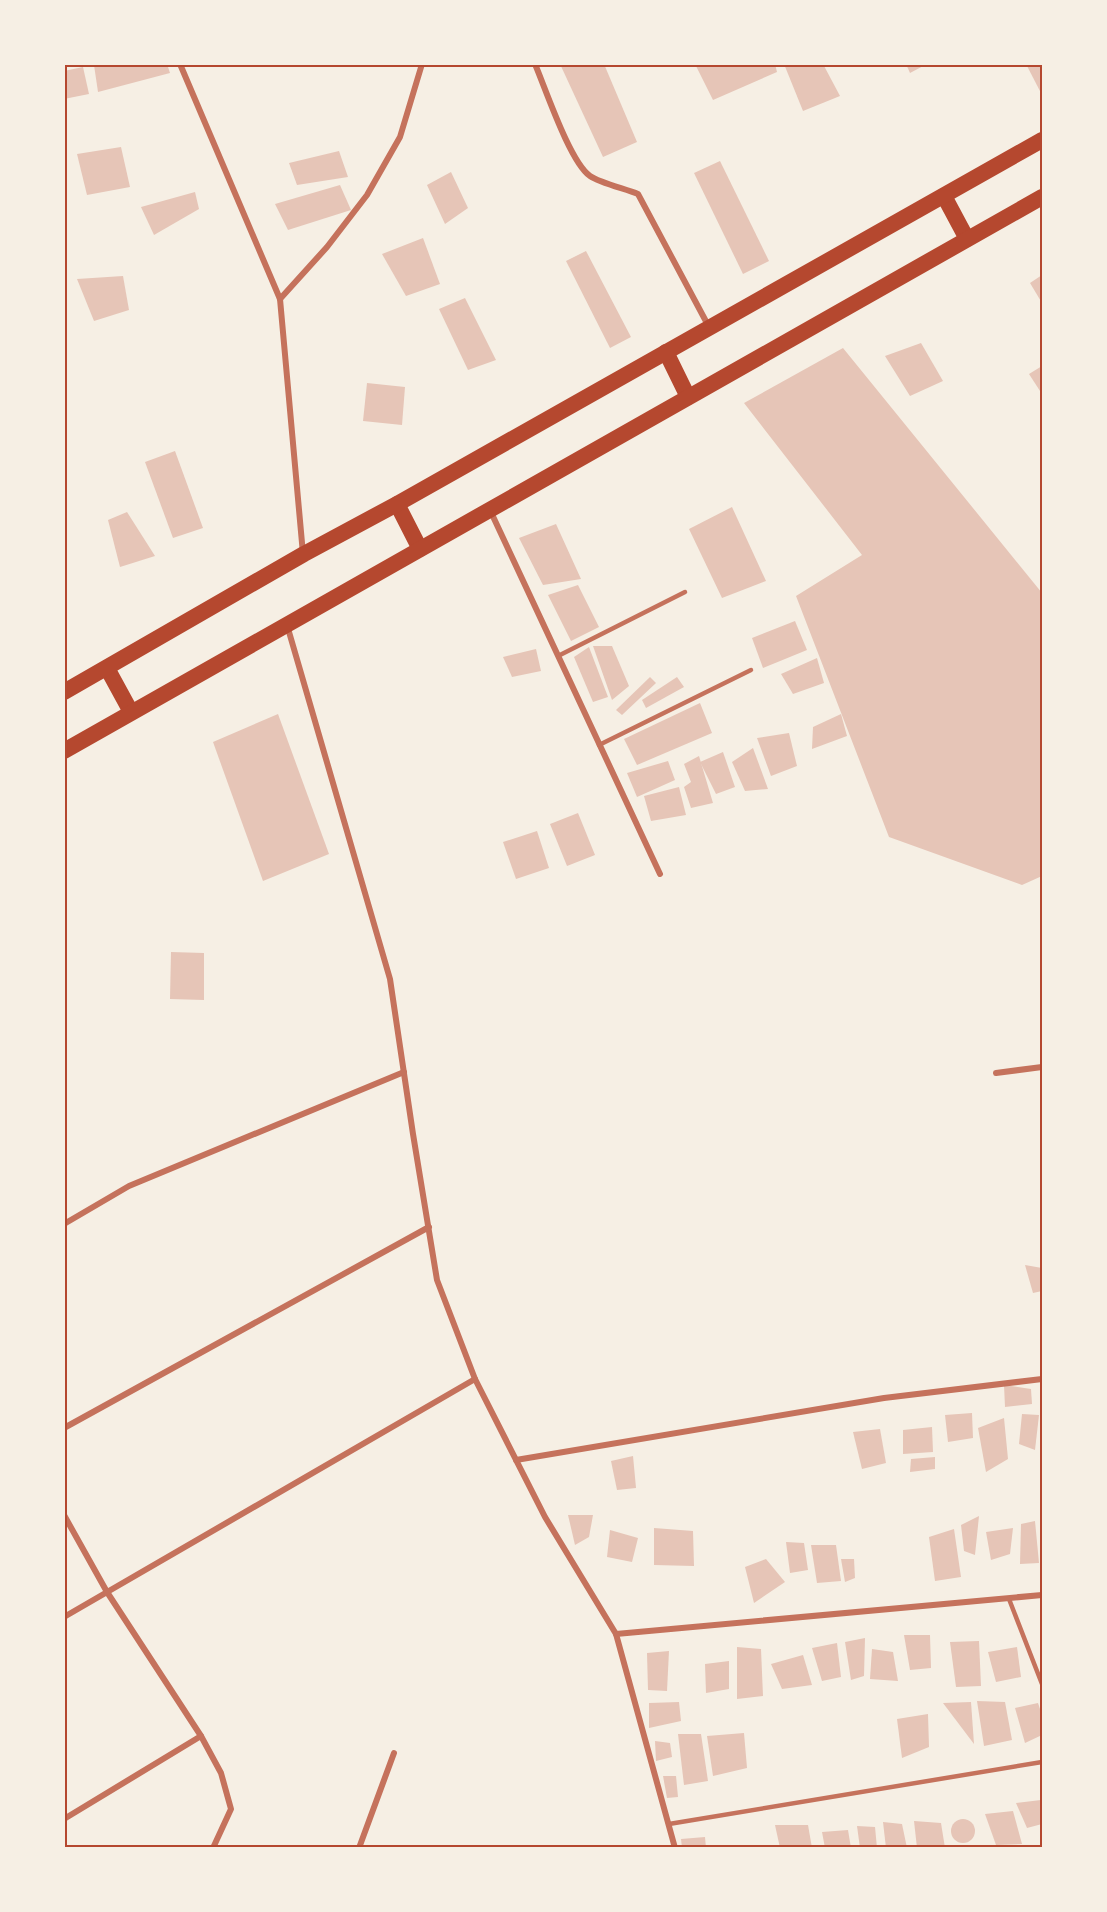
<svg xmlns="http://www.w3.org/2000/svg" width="1107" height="1912" font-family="'Archivo Narrow',sans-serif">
  <rect width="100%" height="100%" fill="#f6efe4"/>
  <g fill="#e6c5b7">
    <path d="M167,64L170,73L98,92L94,65Z"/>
    <path d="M560,64H604L637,142L603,157Z"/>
    <path d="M695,64H775L777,72L713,100Z"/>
    <path d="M784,64H823L840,96L803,111Z"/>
    <path d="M906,64H927L910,73Z"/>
    <path d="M1026,64H1042V95Z"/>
    <path d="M83,67L89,94L64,99V71Z"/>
    <path d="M121,147L130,187L87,195L77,154Z"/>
    <path d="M339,151L348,177L297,185L289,163Z"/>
    <path d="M720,161L769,261L743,274L694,173Z"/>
    <path d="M451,172L468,208L445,224L427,185Z"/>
    <path d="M340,185L351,210L288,230L275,204Z"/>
    <path d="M195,192L199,209L154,235L141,207Z"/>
    <path d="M423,238L440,284L406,296L382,254Z"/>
    <path d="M586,251L631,337L610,348L566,261Z"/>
    <path d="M1042,275V303L1030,283Z"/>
    <path d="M123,276L129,310L94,321L77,279Z"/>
    <path d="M465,298L496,360L468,370L439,309Z"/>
    <path d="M921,343L943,381L910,396L885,356Z"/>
    <path d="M843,348L1042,593V876L1022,885L889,837L796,596L862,555L744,403Z"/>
    <path d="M1042,366V390L1040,391L1029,374Z"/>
    <path d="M367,383L405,387L402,425L363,421Z"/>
    <path d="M175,451L203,528L173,538L145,462Z"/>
    <path d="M732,507L766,581L722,598L689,529Z"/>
    <path d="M127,512L155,556L120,567L108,520Z"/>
    <path d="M556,524L581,579L543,585L519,538Z"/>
    <path d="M578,585L599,627L571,641L548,595Z"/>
    <path d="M795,621L807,650L763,668L752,638Z"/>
    <path d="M593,646H612L629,686L612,700Z"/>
    <path d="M589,647L608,697L593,702L574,657Z"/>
    <path d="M536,649L541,671L512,677L503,657Z"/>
    <path d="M817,658L824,683L793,694L781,674Z"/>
    <path d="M650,677L656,683L622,715L616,710Z"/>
    <path d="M677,677L684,687L646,708L642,700Z"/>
    <path d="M700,703L712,733L637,765L624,739Z"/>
    <path d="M278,714L329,854L263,881L213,742Z"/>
    <path d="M841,714L847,736L812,749L813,727Z"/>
    <path d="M789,733L797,766L771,776L757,738Z"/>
    <path d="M753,748L768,789L745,791L732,762Z"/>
    <path d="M723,752L735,787L716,794L700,762Z"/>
    <path d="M699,756L713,803L691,808L684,787L691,782L684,764Z"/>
    <path d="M668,761L675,780L637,797L627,773Z"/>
    <path d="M679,787L686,815L651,821L644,796Z"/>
    <path d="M578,813L595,855L567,866L550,824Z"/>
    <path d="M537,831L549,868L516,879L503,842Z"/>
    <path d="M171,952L204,953V1000L170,999Z"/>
    <path d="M1025,1265L1042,1268V1291L1033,1293Z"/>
    <path d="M1004,1385L1031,1389L1032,1404L1005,1407Z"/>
    <path d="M972,1413L973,1438L948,1442L945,1415Z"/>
    <path d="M1022,1414L1039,1415L1035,1450L1019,1444Z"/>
    <path d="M1004,1418L1008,1459L986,1472L978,1428Z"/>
    <path d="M932,1427L933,1452L903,1454V1430Z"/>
    <path d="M880,1429L886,1463L862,1469L853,1432Z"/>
    <path d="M633,1456L636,1488L617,1490L611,1461Z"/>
    <path d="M935,1457V1469L910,1472L911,1459Z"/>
    <path d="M568,1515H593L589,1537L575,1545Z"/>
    <path d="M979,1516L975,1555L964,1551L961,1525Z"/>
    <path d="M1035,1521L1039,1563L1020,1564L1021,1524Z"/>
    <path d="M654,1528L693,1531L694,1566L654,1565Z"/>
    <path d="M1013,1528L1010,1554L991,1560L986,1532Z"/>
    <path d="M954,1529L961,1577L935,1581L929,1537Z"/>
    <path d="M610,1530L638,1538L632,1562L607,1557Z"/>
    <path d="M786,1542L804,1543L808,1570L790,1573Z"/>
    <path d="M811,1545H836L841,1581L817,1583Z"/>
    <path d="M766,1559L785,1582L754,1603L745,1567Z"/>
    <path d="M841,1559H854L855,1578L845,1582Z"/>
    <path d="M904,1635H930L931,1668L910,1670Z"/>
    <path d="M865,1638L864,1676L851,1680L845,1642Z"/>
    <path d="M979,1641L981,1686L956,1687L950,1642Z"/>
    <path d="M837,1643L841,1677L822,1681L812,1648Z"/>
    <path d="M737,1647L761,1649L763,1696L737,1699Z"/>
    <path d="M1017,1647L1021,1677L996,1682L988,1652Z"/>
    <path d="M872,1649L893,1652L898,1681L870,1679Z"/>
    <path d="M669,1651L667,1691L648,1690L647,1653Z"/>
    <path d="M803,1655L812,1685L782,1689L771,1664Z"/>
    <path d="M729,1661V1689L706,1693L705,1664Z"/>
    <path d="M977,1701L1005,1702L1012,1740L984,1746Z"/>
    <path d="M679,1702L681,1721L649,1728V1703Z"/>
    <path d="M971,1702L974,1744L943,1703Z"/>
    <path d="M1038,1703L1042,1715V1735L1025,1743L1015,1708Z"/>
    <path d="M928,1714L929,1747L902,1758L897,1719Z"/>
    <path d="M744,1733L747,1768L713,1776L707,1736Z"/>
    <path d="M678,1734H701L708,1781L684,1785Z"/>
    <path d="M655,1741L670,1743L672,1757L656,1761Z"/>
    <path d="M663,1776H676L678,1797L667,1798Z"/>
    <path d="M1041,1800L1042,1824L1027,1828L1016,1803Z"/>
    <path d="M1013,1811L1022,1844L996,1845L985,1814Z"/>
    <circle cx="963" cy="1831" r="12"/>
    <path d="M914,1821L941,1823L945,1848H917Z"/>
    <path d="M883,1822L902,1824L907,1848H886Z"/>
    <path d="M775,1825H808L812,1848H780Z"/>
    <path d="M857,1826L875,1827L877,1848H860Z"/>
    <path d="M848,1830L851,1848H825L822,1832Z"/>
    <path d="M705,1837L706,1848H682L681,1839Z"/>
  </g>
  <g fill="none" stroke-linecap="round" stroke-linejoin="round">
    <g stroke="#c5725c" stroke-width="4.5">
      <path d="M558,656L685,592"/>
      <path d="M599,745L751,670"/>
      <path d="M1009,1599L1042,1684"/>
      <path d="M669,1824L1042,1762"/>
    </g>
    <g stroke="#c5725c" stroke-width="6">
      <path d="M180,64L280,299L303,554"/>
      <path d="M535,64C546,90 570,162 590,176C600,183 626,189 638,194L709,327"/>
      <path d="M280,299L327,247L367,195L400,137L422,64"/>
      <path d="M490,510L660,874"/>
      <path d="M287,625L390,979L413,1134L437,1280L475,1379L545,1517L616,1634L675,1848"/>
      <path d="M996,1073L1042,1067"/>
      <path d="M64,1224L129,1186L404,1072"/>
      <path d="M64,1428L429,1227"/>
      <path d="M516,1460L884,1398L1042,1379"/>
      <path d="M64,1515L107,1592L201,1736L221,1773L231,1809L213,1848"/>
      <path d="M64,1617L475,1379"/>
      <path d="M616,1634L1042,1595"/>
      <path d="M64,1819L201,1736"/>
      <path d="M359,1848L394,1753"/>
    </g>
    <g stroke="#b5482f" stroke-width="16">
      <path d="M944,196L967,239"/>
      <path d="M666,352L688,397"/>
      <path d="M397,504L420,549"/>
      <path d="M107,668L131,712"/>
      <path d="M64,692L304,554L397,504L1042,140"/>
      <path d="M64,751L1042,197"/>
    </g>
  </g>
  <rect width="1107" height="1912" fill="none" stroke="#f6efe4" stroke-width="132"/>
  <rect x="66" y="66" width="975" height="1780" fill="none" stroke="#b5482f" stroke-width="2"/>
</svg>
